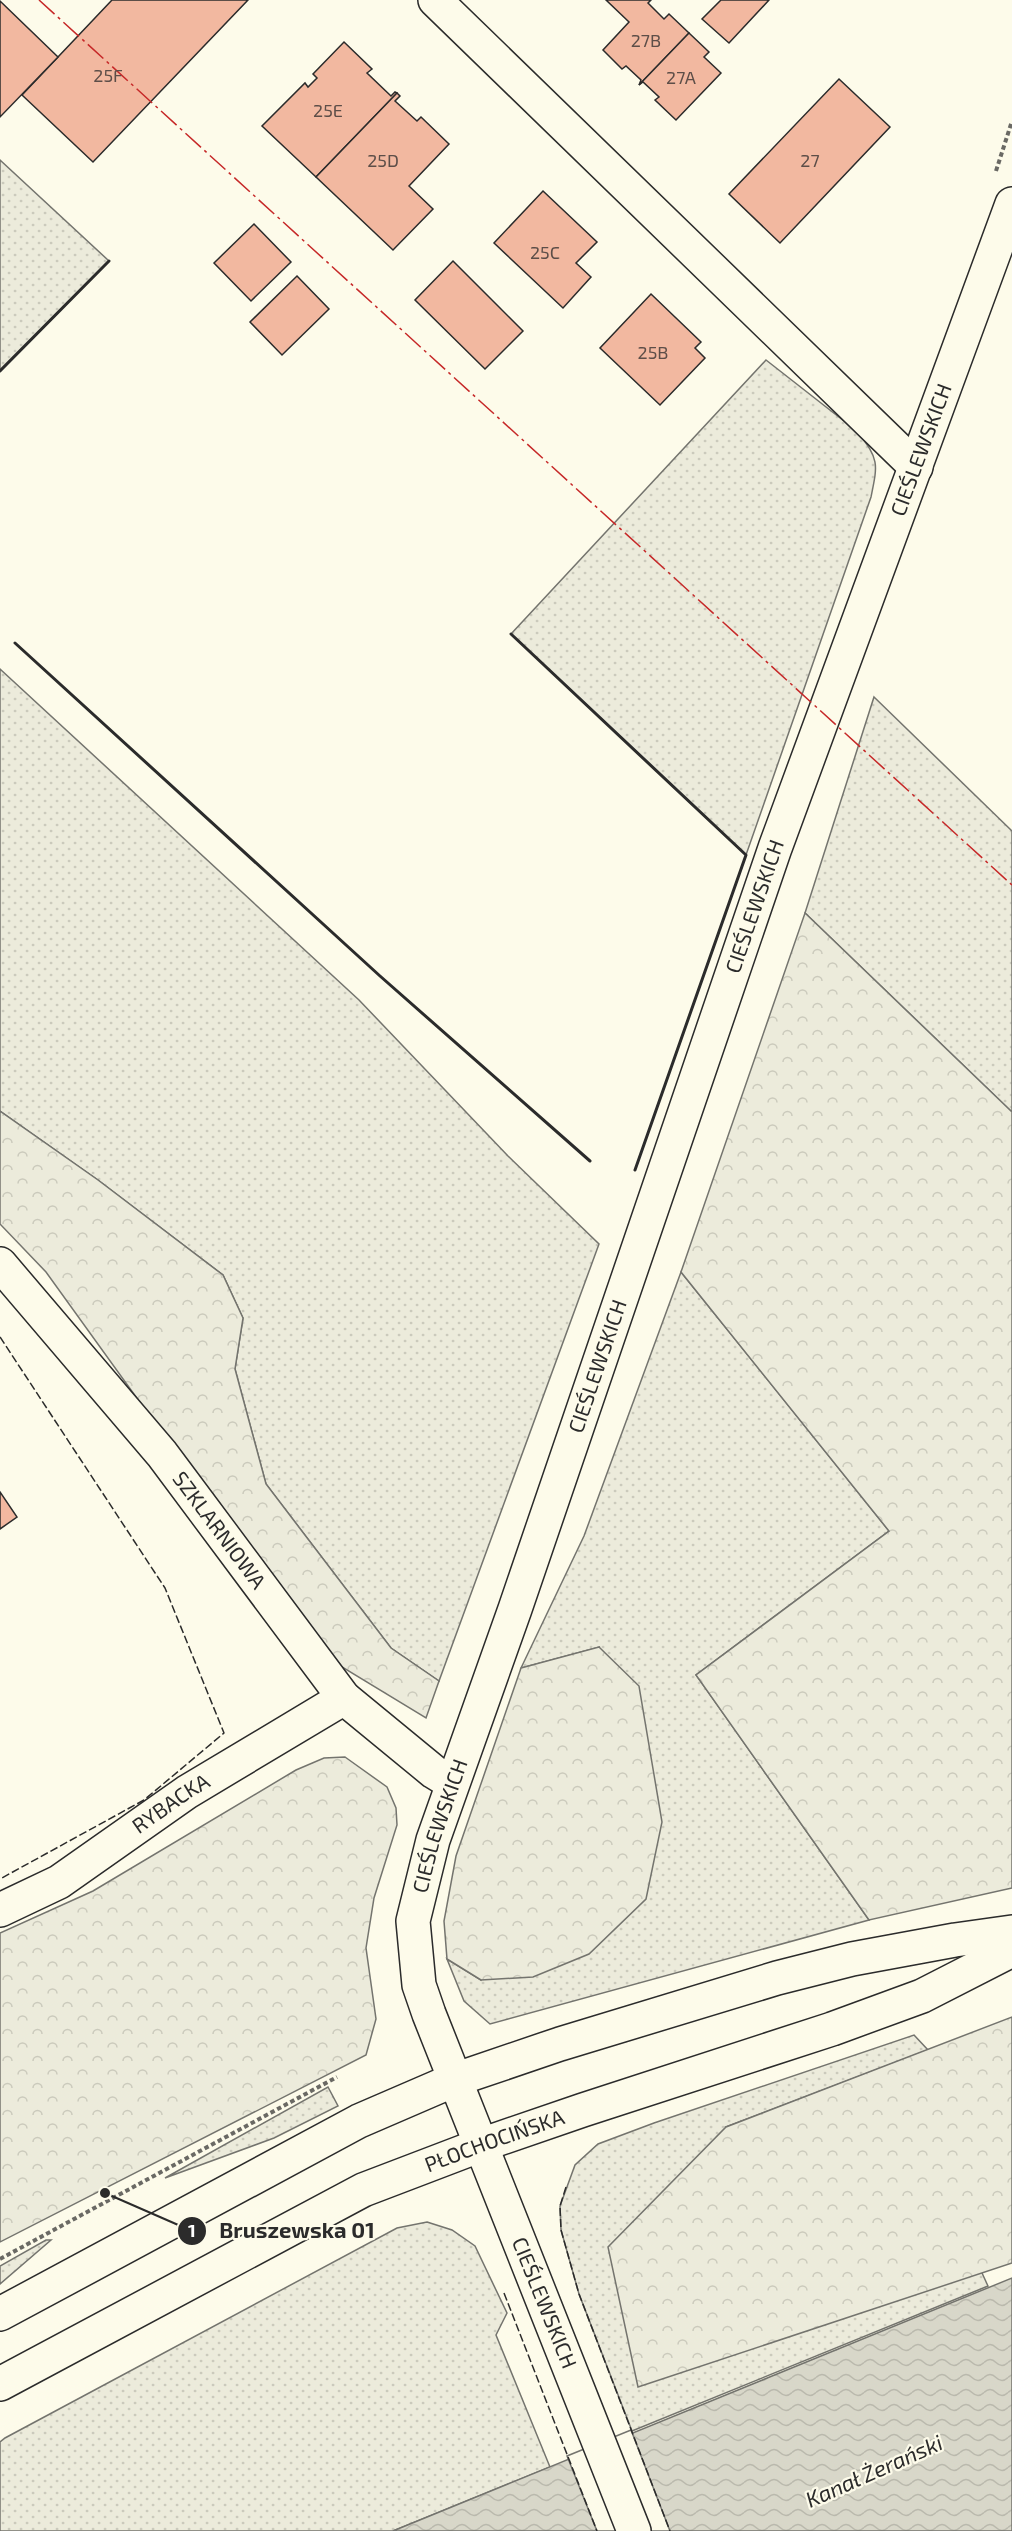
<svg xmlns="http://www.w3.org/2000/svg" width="1012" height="2531" font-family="'Exo 2',sans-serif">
  <defs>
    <pattern id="grass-dots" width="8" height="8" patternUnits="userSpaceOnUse" patternTransform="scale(1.5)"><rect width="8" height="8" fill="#ecebdb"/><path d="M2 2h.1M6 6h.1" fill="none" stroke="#cbcabc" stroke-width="1.8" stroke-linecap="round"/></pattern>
    <pattern id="forest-crowns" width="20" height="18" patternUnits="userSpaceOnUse" patternTransform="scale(1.5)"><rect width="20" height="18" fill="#ecebdb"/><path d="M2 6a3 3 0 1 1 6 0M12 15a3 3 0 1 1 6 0" fill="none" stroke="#cbcabc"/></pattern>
    <pattern id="water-waves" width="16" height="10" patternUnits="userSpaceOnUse" patternTransform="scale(1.5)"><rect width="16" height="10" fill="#d8d7c9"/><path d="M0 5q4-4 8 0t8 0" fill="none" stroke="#bab9ad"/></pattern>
  </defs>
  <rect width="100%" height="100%" fill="#fdfbea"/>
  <g fill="url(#grass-dots)" stroke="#74746e" stroke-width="1.5">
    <path d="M0,160L109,261L0,371Z"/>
    <path d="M766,360L858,432C879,460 878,463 871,497L746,855L511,634Z"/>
    <path d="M0,669L359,1000L508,1156L599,1244L439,1681L391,1648L266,1484L235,1369L243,1318L223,1275L98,1180L0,1111Z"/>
    <path d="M874,697L1012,831V1112L805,913Z"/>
    <path d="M681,1272L889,1531L696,1675L869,1920L490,2024L464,2001L447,1959L481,1980L599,1647L521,1668L584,1536Z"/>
    <path d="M914,2035L928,2050L726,2127L982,2273L988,2286L632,2431L579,2294L561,2230L560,2206L575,2165L598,2144L654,2123Z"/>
    <path d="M328,2087L338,2106L274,2138L165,2178Z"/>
    <path d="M427,2222L452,2230L475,2246L507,2313L496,2335L550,2467L393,2531H0V2442L5,2438L397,2228Z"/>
    <path d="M46,2240H51L0,2284V2266Z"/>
  </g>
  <g fill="url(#forest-crowns)" stroke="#74746e" stroke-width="1.5">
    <path d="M805,913L1012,1112V1888L869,1920L696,1675L889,1531L681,1272Z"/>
    <path d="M0,1111L98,1180L223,1275L243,1318L235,1369L266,1484L391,1648L439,1681L426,1718L342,1667L260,1569L46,1272L0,1224Z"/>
    <path d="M599,1647L639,1686L662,1822L646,1899L589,1954L533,1977L481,1980L447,1959L444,1921L456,1856L521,1668Z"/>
    <path d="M345,1757L387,1787L396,1808L397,1825L374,1898L366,1948L376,2019L366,2055L0,2242V1933L93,1891L296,1770L324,1758Z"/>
    <path d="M1012,2017V2263L638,2387L608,2247L726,2127Z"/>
  </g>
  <path fill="url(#water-waves)" stroke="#74746e" stroke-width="1.5" d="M1012,2278V2531H393Z"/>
  <path fill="#fdfbea" stroke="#74746e" stroke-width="1.5" d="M631,2430L670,2531H597L567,2456Z"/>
  <g fill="#f2b8a0" stroke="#2b2b2b" stroke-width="1.5">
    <path d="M112,0H248L93,162L22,95Z"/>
    <path d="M606,0H651L648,3L664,19L669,14L689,33L639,85L641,80L626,66L622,69L603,50L629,22Z"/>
    <path d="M721,0H769L729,43L702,19Z"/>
    <path d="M0,1L58,57L0,117Z"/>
    <path d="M689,33L709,52L704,57L721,73L676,120L655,100L659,97L643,82L639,85Z"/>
    <path d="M344,42L372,69L367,73L391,96L395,92L397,93L316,177L262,126L305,83L308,87L317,78L313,74Z"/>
    <path d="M839,79L890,127L780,243L729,194Z"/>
    <path d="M397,93L400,96L395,101L417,121L421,117L449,144L409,186L433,209L393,250L316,177Z"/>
    <path d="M543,191L597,242L576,263L591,277L563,308L494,243Z"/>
    <path d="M254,224L291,262L251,301L214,263Z"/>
    <path d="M453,261L523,331L485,369L415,300Z"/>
    <path d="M297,276L329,309L282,355L250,322Z"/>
    <path d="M651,294L701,342L695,348L705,358L660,405L600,348Z"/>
    <path d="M0,1492L17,1517L0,1529Z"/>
  </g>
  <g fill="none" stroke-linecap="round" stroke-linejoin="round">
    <defs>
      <g id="minor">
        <path d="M435,0L916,467"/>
        <path id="s1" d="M0,1264L162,1454L344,1698L434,1772L452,1783"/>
        <path id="s2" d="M0,1910L59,1882L187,1792L344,1698"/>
        <path id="s3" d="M634,2531L429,2014L419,1985L413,1921L433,1840L515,1609L775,848L1012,204"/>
      </g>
      <g id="major">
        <path d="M0,2314L359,2121L454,2080L560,2044L777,1978L852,1959L955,1940L1012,1932"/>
        <path id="s4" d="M0,2384L363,2190L481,2145L583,2110L832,2029L922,1996L1012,1950"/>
      </g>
    </defs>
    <use href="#minor" stroke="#2b2b2b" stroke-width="36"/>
    <use href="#major" stroke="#2b2b2b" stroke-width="36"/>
    <g stroke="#6a6964" stroke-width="4" stroke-dasharray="4.5 3" stroke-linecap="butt">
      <path d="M996,171L1012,121"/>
      <path d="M0,2259L337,2077"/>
    </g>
    <use href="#minor" stroke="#fdfbea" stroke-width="33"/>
    <use href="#major" stroke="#fdfbea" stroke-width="33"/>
    <g stroke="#2b2b2b" stroke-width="1.5" stroke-dasharray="8 3" stroke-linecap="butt">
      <path d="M0,1337L165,1588L224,1733L144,1800L0,1879"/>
      <path d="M566,2187L560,2206L561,2230L579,2294L670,2531"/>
      <path d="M504,2293L597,2531"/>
    </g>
    <g stroke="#2b2b2b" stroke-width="3">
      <path d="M0,371L109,261"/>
      <path d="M511,634L746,855L635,1170"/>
      <path d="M15,643L380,976L590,1161"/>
    </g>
    <path stroke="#c62828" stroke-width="1.5" stroke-dasharray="21 4.5 3 4.5" stroke-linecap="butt" d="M39,0L1012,885"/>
  </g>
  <g text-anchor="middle" stroke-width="4.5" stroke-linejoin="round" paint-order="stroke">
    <g font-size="18" fill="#5d4e48">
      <text x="646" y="47">27B</text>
      <text x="108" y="82">25F</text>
      <text x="681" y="84">27A</text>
      <text x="328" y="117">25E</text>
      <text x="383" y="167">25D</text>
      <text x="810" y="167">27</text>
      <text x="545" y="259">25C</text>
      <text x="653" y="359">25B</text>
    </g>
    <g font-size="21" fill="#2b2b2b" stroke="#fdfbea">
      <text dy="7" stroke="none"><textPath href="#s3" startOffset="2208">CIEŚLEWSKICH</textPath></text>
      <text dy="7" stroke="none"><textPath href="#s3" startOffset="1722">CIEŚLEWSKICH</textPath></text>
      <text dy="7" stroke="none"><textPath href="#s3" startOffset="1236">CIEŚLEWSKICH</textPath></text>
      <text dy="7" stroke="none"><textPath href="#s1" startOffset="345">SZKLARNIOWA</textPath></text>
      <text dy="7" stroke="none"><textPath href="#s2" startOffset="202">RYBACKA</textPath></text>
      <text dy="7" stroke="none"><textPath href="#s3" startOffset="750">CIEŚLEWSKICH</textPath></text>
      <text dy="7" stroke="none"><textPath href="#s4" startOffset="552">PŁOCHOCIŃSKA</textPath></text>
      <text transform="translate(544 2303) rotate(68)" y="7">CIEŚLEWSKICH</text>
    </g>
    <g font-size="22" font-style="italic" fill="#2b2b2b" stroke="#fdfbea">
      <text transform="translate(874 2471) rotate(-24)" y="8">Kanał Żerański</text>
    </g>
  </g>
  <path fill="none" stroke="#2b2b2b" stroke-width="2" d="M105 2193L192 2231"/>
  <g fill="#2b2b2b" stroke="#fdfbea" stroke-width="2">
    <circle cx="105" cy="2193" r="6"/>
    <circle cx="192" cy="2231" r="15"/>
  </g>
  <g font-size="18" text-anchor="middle" font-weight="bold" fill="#fff">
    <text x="192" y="2237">1</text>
  </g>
  <g font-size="22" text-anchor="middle" font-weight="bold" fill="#2b2b2b" stroke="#fdfbea" stroke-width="4.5" stroke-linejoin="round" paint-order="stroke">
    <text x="297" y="2238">Bruszewska 01</text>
  </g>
</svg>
